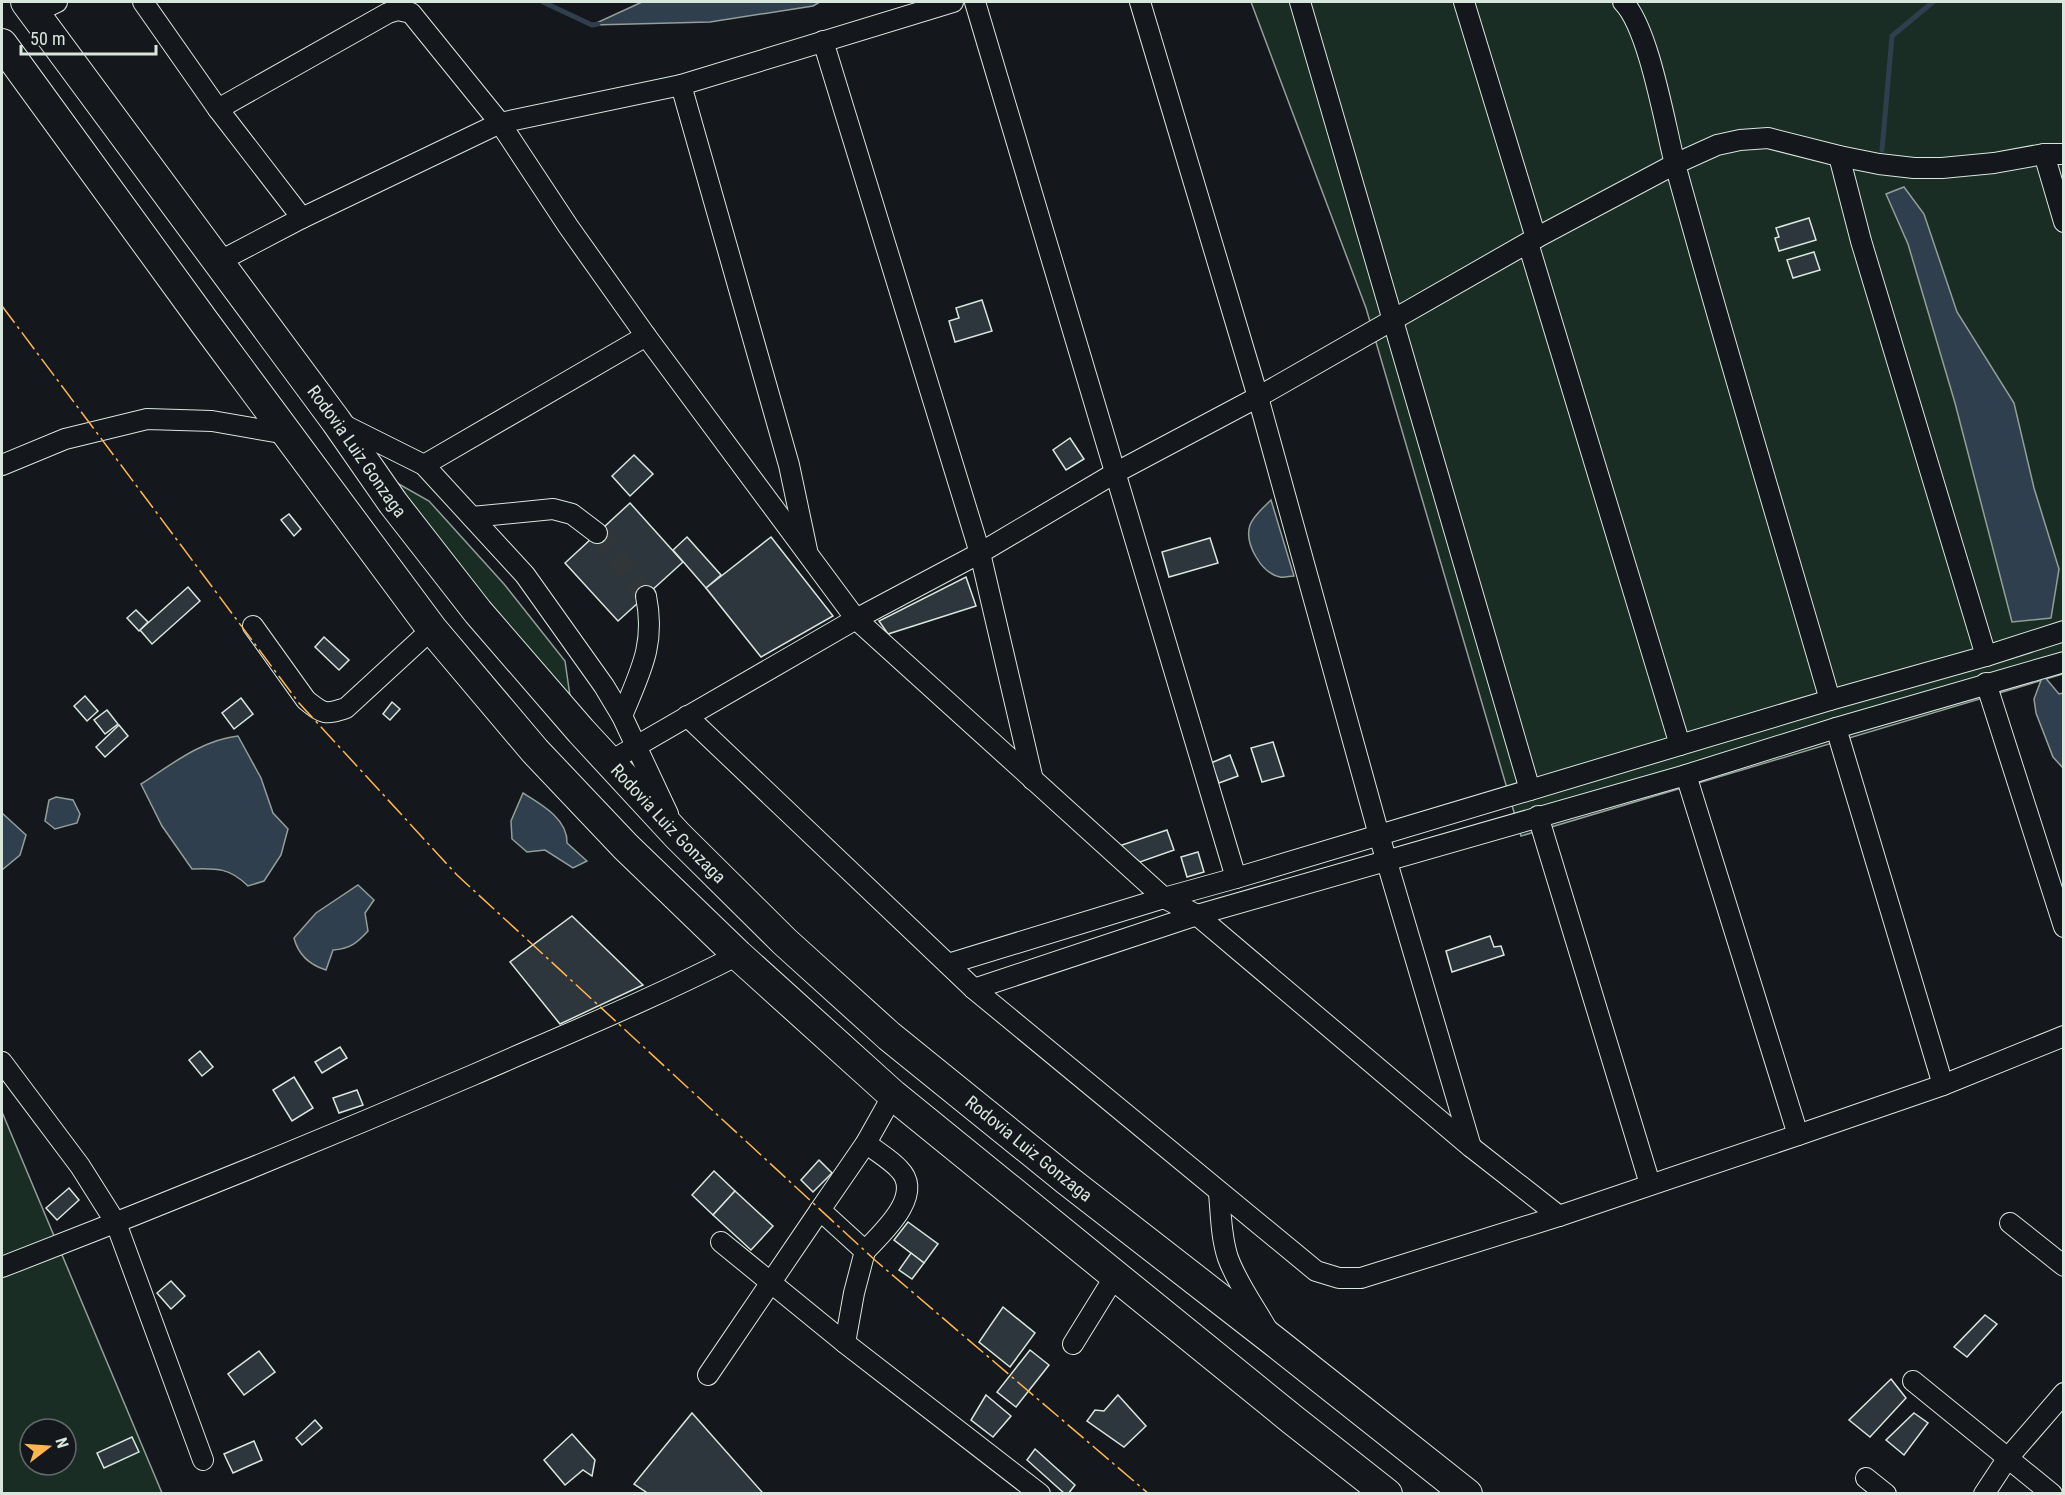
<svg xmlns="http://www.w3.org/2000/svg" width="2065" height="1495" font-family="'Roboto Condensed',sans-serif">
  <rect width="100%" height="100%" fill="#14181c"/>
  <g fill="#1a2d24" stroke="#939e99" stroke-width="1.5" fill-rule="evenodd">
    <path d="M1251,2H2063V674L1521,836L1366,308Z"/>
    <path d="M397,483L429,501L504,584L565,661L573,717Z"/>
    <path d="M2,1112L162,1493H2ZM30,1429H66V1465H30Z"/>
  </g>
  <g fill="#2f3f4d" stroke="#939e99" stroke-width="1.5">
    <path d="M642,2H820L813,6L710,22L592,25Z"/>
    <path d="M1904,187L1924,214L1957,312L2014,403L2034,488L2059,569L2051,618L2012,622L1955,403L1908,244L1886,194Z"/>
    <path d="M1271,500L1294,576C1290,576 1284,578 1280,577C1261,573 1244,543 1250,525C1254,515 1264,507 1271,500Z"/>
    <path d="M2043,675L2059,694L2063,693V768L2053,757L2036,713L2034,699Z"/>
    <path d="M238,736L261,778L273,813L288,829L281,855L264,881L248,886C230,868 217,868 192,869L162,826L141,784C172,764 202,740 238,736Z"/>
    <path d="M523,793C541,804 568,819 567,843L587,861L573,868L545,850L527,852L512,839L511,821Z"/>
    <path d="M56,797L73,800L80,814L77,823L55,829L45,821L49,800Z"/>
    <path d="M2,813L26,835L20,855L2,870Z"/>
    <path d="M358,885L374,900L365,913L368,931C357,943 350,949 333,950L326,970C310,965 298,954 294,938L316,913Z"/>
  </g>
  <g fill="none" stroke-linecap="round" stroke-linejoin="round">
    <g stroke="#2f3f4d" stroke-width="5">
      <path d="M543,2L592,25L598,24"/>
      <path d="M1882,150L1892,36L1933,2"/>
    </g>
  </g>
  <g fill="#2c363c" stroke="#d8e6dc" stroke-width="1.5">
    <path d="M1809,218L1816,240L1779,251L1775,238L1779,237L1776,228Z"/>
    <path d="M1814,252L1820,270L1793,278L1787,260Z"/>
    <path d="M982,300L992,331L955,342L949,321L959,318L956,308Z"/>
    <path d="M1070,438L1084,459L1066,470L1053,450Z"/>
    <path d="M634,455L653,474L630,496L612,476Z"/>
    <path d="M630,503L683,562L618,621L565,563Z"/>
    <path d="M289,514L301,529L294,536L281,520Z"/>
    <path d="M687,537L721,575L706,588L673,550Z"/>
    <path d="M771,537L833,616L761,657L706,588Z"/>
    <path d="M1210,538L1218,563L1169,577L1162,552Z"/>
    <path d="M966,577L976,606L888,634L879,621Z"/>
    <path d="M188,587L200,601L152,644L140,630Z"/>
    <path d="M136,610L148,622L139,631L127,618Z"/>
    <path d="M324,637L349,660L339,670L315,647Z"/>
    <path d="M85,696L98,711L87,721L74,706Z"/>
    <path d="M241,698L253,714L234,729L222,713Z"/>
    <path d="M392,702L400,709L390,720L383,714Z"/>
    <path d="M107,710L118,724L105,734L94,720Z"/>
    <path d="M119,725L128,736L105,757L96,747Z"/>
    <path d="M1273,742L1284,776L1262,782L1251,748Z"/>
    <path d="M1230,755L1238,776L1219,783L1211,763Z"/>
    <path d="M1167,830L1174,850L1140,862L1119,846Z"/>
    <path d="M1198,852L1204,872L1187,877L1181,857Z"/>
    <path d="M572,916L643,985L560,1024L510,962Z"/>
    <path d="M1490,936L1494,947L1501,946L1504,955L1452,972L1446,951Z"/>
    <path d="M340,1047L347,1058L322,1073L315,1062Z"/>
    <path d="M200,1051L213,1067L202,1076L189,1060Z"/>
    <path d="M294,1077L313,1108L292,1121L273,1090Z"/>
    <path d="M357,1090L363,1105L339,1113L333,1098Z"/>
    <path d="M819,1160L832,1173L813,1192L801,1180Z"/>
    <path d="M714,1171L735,1191L713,1215L692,1195Z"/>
    <path d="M69,1188L79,1200L57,1220L46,1208Z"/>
    <path d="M735,1191L773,1226L751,1250L713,1215Z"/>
    <path d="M908,1222L938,1244L924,1263L894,1240Z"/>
    <path d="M911,1253L924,1263L912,1279L899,1270Z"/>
    <path d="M171,1281L185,1296L171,1309L157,1293Z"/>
    <path d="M1003,1307L1035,1333L1010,1367L979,1342Z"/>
    <path d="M1985,1315L1997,1324L1967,1357L1954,1347Z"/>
    <path d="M1030,1350L1049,1365L1016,1407L997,1392Z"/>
    <path d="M259,1351L275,1372L244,1395L228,1374Z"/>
    <path d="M1891,1379L1906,1398L1870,1437L1849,1420Z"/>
    <path d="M986,1395L1011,1416L993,1437L971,1420Z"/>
    <path d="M1118,1395L1146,1426L1124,1447L1087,1421L1095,1410L1104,1411Z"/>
    <path d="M692,1413L762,1492L761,1494H649L634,1484Z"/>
    <path d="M1914,1413L1928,1423L1904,1455L1886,1440Z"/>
    <path d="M315,1420L322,1428L302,1445L296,1438Z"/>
    <path d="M572,1434L595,1460L592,1476L583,1470L565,1485L544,1460Z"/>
    <path d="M132,1437L139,1452L104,1468L97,1453Z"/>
    <path d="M254,1441L262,1460L233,1473L224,1454Z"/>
    <path d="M1035,1449L1075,1485L1068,1494H1065L1027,1460Z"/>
  </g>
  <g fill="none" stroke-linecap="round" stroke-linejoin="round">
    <path stroke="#313739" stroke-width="20" stroke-dasharray="20 10" stroke-linecap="butt" d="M597,533L646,596"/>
    <defs>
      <g id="minor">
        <path d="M143,2L218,109L302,218"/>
        <path d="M975,2L1236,878"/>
        <path d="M1140,2L1258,397L1379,835L1471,1147"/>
        <path d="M1300,2L1530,790"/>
        <path d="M1464,2L1536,238"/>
        <path d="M1623,2C1649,28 1665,126 1675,164C1724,343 1778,521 1830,700"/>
        <path d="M34,13L57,2"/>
        <path d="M823,41L980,553L1033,780"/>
        <path d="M681,85L789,465L807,550"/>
        <path d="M218,109L388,13L398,10L411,13L500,123L568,226L646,336L856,619L1164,898L1197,915L1471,1147L1559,1216"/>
        <path d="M2044,154L2064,222"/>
        <path d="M1839,156L1861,241L1986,656"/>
        <path d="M1528,243L1680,745"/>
        <path d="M218,262L302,218L500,123L681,85L953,2"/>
        <path d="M340,423L424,465L525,575L604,686L622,716L668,814"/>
        <path d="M2,465L65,439L147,419L212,421L287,434"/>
        <path d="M424,465L646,336"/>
        <path d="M472,517L553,509L572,514L597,533"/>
        <path d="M253,626L306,700C323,714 325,715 346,708L432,629"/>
        <path d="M1986,683L2064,927"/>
        <path d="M622,716C640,672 656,645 646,596"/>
        <path d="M687,716L974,989L1316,1271L1339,1278H1361L1559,1216L1798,1135L1943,1085L2064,1036"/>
        <path d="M1836,728L1943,1085"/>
        <path d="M609,762L856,619L980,553L1115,473L1258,397L1536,238L1675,164L1717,145L1740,140L1768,138L1839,156L1879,164L1914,168H1942L1994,163L2044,154H2064"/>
        <path d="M1686,775L1798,1135"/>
        <path d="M1538,816L1650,1184"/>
        <path d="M948,964L1164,898L1236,878L1830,700L1986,656L2064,631"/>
        <path d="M974,989L1197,915L1686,775L1836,728L2064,662"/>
        <path d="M2,1062L80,1166L116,1223L203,1460"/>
        <path d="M893,1095L866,1143L820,1210L865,1251L854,1293L845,1343L1040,1494"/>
        <path d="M1219,1193C1221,1214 1221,1238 1228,1258C1237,1283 1254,1306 1267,1329"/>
        <path d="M2010,1223L2064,1266"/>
        <path d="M721,1242L845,1343"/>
        <path d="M865,1251C882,1233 925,1195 899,1169C890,1159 877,1152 866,1143"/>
        <path d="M2,1267C160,1206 317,1142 473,1075C562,1036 652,999 738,955"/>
        <path d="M1073,1344L1115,1276"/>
        <path d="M708,1375L820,1210"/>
        <path d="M1913,1381L2052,1494"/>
        <path d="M1866,1478L1886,1494"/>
        <path d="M1984,1494L2007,1459L2064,1393"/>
      </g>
      <g id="highway">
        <path id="s1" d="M26,2L336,421L393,503L478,612L581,731L678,836L785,942L889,1036L1067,1180L1274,1341L1467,1494"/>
        <path d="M2,44L205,323L432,629L535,751L626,847L738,955L893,1095L1293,1420L1387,1494"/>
      </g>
    </defs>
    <use href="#minor" stroke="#d8e6dc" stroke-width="22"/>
    <use href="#highway" stroke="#d8e6dc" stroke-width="32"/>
    <use href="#minor" stroke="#14181c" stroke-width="20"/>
    <use href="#highway" stroke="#14181c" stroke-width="30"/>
    <path stroke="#ffb74d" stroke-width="1.5" stroke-dasharray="21 4.5 3 4.5" stroke-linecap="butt" d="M2,306L299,703L457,875L876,1261L1149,1494"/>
  </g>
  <g text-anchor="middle" stroke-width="4.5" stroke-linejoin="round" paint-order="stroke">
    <g font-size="18" fill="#d8e6dc" stroke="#14181c">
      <text dy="6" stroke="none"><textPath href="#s1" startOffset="558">Rodovia Luiz Gonzaga</textPath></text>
      <text dy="6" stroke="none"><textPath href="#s1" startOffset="1044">Rodovia Luiz Gonzaga</textPath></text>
      <text dy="6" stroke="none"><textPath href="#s1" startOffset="1530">Rodovia Luiz Gonzaga</textPath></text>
    </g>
  </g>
  <rect width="2065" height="1495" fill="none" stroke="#d8e6dc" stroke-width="6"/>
  <g transform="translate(48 1447) rotate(73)"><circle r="28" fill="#14181c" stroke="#626a69" stroke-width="1.5"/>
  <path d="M0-4.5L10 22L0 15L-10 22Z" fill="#ffb74d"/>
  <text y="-9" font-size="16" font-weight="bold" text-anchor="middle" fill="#d8e6dc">N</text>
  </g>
  <path d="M21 45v9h135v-9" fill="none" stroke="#d8e6dc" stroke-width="3"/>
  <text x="30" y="45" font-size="18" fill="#d8e6dc" stroke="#14181c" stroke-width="4.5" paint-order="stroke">50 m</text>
</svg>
